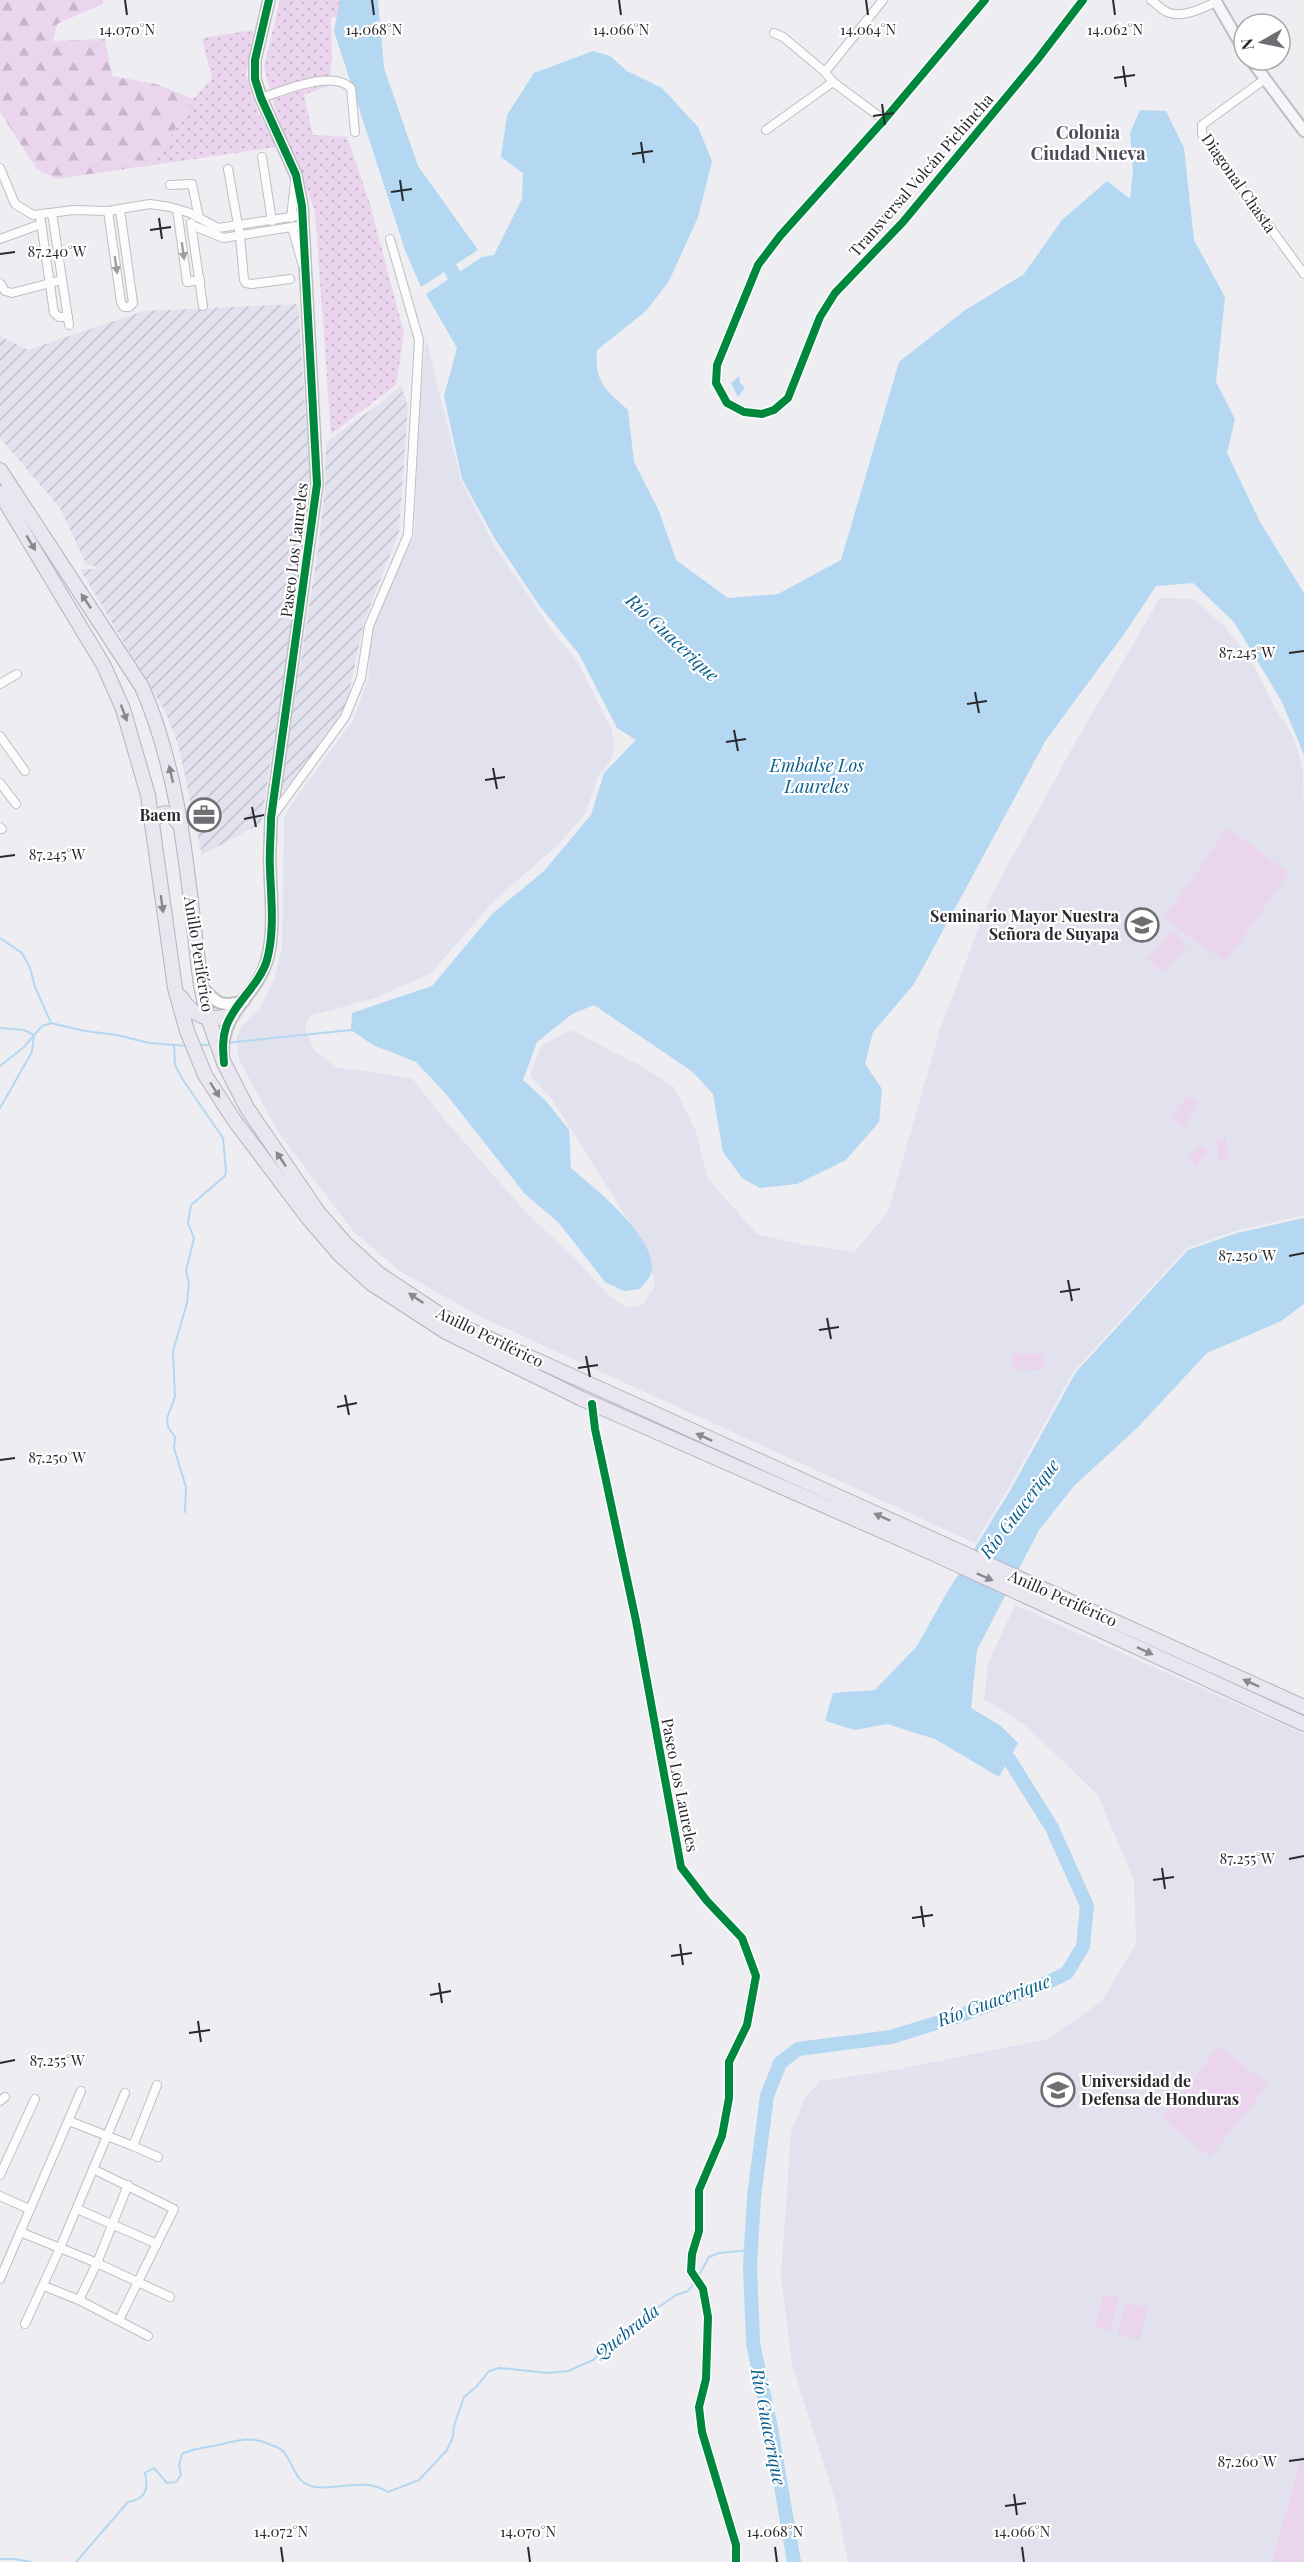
<svg xmlns="http://www.w3.org/2000/svg" width="1304" height="2562" font-family="'Playfair Display',serif">
  <defs>
    <pattern id="industrial-furrows" width="10" height="10" patternUnits="userSpaceOnUse" patternTransform="scale(1.5)"><rect width="10" height="10" fill="#e2e2ef"/><path d="M-1 1l2-2M0 10L10 0M9 11l2-2" fill="none" stroke="#c2c2cd"/></pattern>
    <pattern id="grass-dots" width="8" height="8" patternUnits="userSpaceOnUse" patternTransform="scale(1.5)"><rect width="8" height="8" fill="#ebd4ee"/><path d="M2 2h.1M6 6h.1" fill="none" stroke="#cab6cc" stroke-width="1.8" stroke-linecap="round"/></pattern>
    <pattern id="forest-firs" width="22" height="20" patternUnits="userSpaceOnUse" patternTransform="scale(1.5)"><rect width="22" height="20" fill="#ebd4ee"/><path d="M5 1l3.5 6h-7zM16 11l3.5 6h-7z" fill="#cab6cc"/></pattern>
  </defs>
  <rect width="100%" height="100%" fill="#ededf2"/>
  <g fill="#e2e2ef">
    <path d="M426,338L461,481L495,547L551,629L579,664L611,728L615,744L610,762L598,777L585,814L561,842L494,901L431,973L375,998L309,1016L305,1028L314,1050L336,1067L412,1078L443,1118L524,1210L583,1267L607,1294L627,1308L642,1305L655,1286L648,1251L551,1098L530,1076L541,1046L571,1030L643,1067L674,1087L695,1129L708,1179L757,1234L799,1244L854,1252L888,1212L940,1029L991,896L1075,743L1160,598L1194,599L1225,627L1250,658L1275,708L1293,736L1303,770L1304,827V1215L1235,1231L1187,1248L1073,1372L1008,1489L975,1543L479,1316L401,1272L354,1232L279,1133L239,1060L236,1040L241,1027L260,1009L273,982L282,949L284,819L292,803L354,719L369,676L370,622L414,538L420,399Z"/>
    <path d="M1015,1605L1304,1734V2562H848L836,2502L792,2365L781,2275L791,2132L805,2098L820,2081L894,2070L1048,2039L1102,2001L1136,1943L1134,1881L1098,1795L1025,1725L984,1699L988,1663Z"/>
  </g>
  <g fill="url(#industrial-furrows)">
    <path d="M298,304L310,476L307,532L261,823L202,855L178,744L165,711L80,569H97L95,566L86,564L60,508L0,438V336L28,350L144,311Z"/>
    <path d="M401,385L408,407L399,532L364,622L346,707L287,793L281,789L319,542L325,488L326,442L378,405Z"/>
  </g>
  <g fill="url(#grass-dots)">
    <path d="M280,0H351L350,15L331,18L332,60L328,86L304,95L313,135L347,137L369,201L404,333L396,385L331,434L315,211L276,112L264,67Z"/>
    <path d="M254,30L246,75L257,110L276,147L153,165L193,99L212,79L202,38Z"/>
  </g>
  <path fill="url(#forest-firs)" d="M0,0H103V4L57,24L53,41L105,39L112,76L156,84L193,99L153,165L56,179L37,169L0,112Z"/>
  <g fill="#ebd4ee">
    <path d="M1228,828L1289,873L1225,962L1164,918Z"/>
    <path d="M1172,931L1187,945L1163,973L1147,959Z"/>
    <path d="M1186,1096L1198,1103L1184,1127L1172,1120Z"/>
    <path d="M1226,1138L1229,1159L1219,1161L1216,1140Z"/>
    <path d="M1200,1145L1208,1151L1196,1167L1188,1160Z"/>
    <path d="M1012,1353L1045,1354L1044,1370L1012,1369Z"/>
    <path d="M1219,2046L1268,2085L1210,2157L1162,2118Z"/>
    <path d="M1104,2294L1119,2298L1110,2331L1095,2327Z"/>
    <path d="M1126,2302L1148,2308L1139,2340L1117,2334Z"/>
    <path d="M1304,2449V2562H1272Z"/>
  </g>
  <g fill="#b4d7f2">
    <path d="M340,0H378L384,68L418,166L478,250L421,287L405,250L334,31Z"/>
    <path d="M593,51L610,56L627,71L662,88L698,127L712,161L698,217L669,281L646,311L597,350C594,382 606,390 628,410L634,462L659,511L676,560L728,598L778,594L841,560L899,362L964,311L1024,274L1062,220L1107,181L1130,199L1133,171L1130,133L1140,110L1166,111L1184,148L1194,240L1225,297L1216,382L1235,419L1227,453L1260,522L1304,593V755L1282,702L1234,622L1193,583L1156,586L1127,630L1046,740L914,984L873,1032L865,1064L882,1089L879,1122L846,1160L797,1184L760,1188L742,1178L723,1152L713,1094L693,1072L594,1005L572,1014L537,1042L523,1080L546,1101L569,1130L571,1168C594,1188 661,1240 651,1274C649,1280 643,1285 640,1289L624,1291L605,1282L559,1223L525,1194L446,1094L416,1062L373,1045L351,1030L352,1013L432,986L493,913L544,871L591,815L604,773L636,740L617,728L579,654L539,605L495,539L462,479L444,396L457,348L426,294L482,257L494,255L522,199L523,173L501,157L507,115L534,73Z"/>
    <path d="M739,376L740,383L745,387L738,397L731,383Z"/>
    <path d="M1304,1218V1304L1281,1321L1207,1353L1138,1427L1074,1486L1039,1530L977,1650L971,1708L1001,1726L1018,1743L999,1777L935,1739L887,1724L855,1730L825,1721L833,1693L875,1690L917,1646L945,1596L1010,1491L1076,1372L1188,1250L1237,1233Z"/>
  </g>
  <g fill="none" stroke-linecap="round" stroke-linejoin="round">
    <g stroke="#b4d7f2" stroke-width="2">
      <path d="M0,938L22,953L30,968L35,987L51,1023"/>
      <path d="M0,1028L24,1030L34,1035"/>
      <path d="M226,1043L351,1030"/>
      <path d="M174,1045L175,1065L183,1080L223,1138L226,1172L225,1176L191,1205L188,1223L194,1238L186,1271L189,1283L187,1303L173,1351L175,1397L167,1418L168,1427L175,1437L174,1448L186,1487L185,1512"/>
      <path d="M199,1045H212"/>
      <path d="M0,1066L24,1047L42,1026L51,1023L85,1031L117,1035L149,1043L188,1046"/>
      <path d="M0,1108L32,1052L34,1035"/>
      <path d="M698,2277L709,2257L719,2253L750,2250"/>
      <path d="M0,2559H14L32,2562"/>
      <path d="M76,2562L128,2502C145,2499 149,2490 145,2473L154,2468L167,2483L176,2482L181,2475L179,2465L182,2454C193,2449 201,2448 213,2446C234,2442 249,2434 271,2445C274,2446 280,2448 283,2451C295,2464 293,2483 315,2487C340,2490 364,2477 388,2492L419,2480L447,2450L453,2437L454,2426L464,2397L477,2386L489,2371L500,2368L548,2373L568,2371L593,2360L614,2338L676,2295L688,2291L695,2282"/>
    </g>
    <g stroke="#b4d7f2" stroke-width="14">
      <path d="M442,252L462,291"/>
      <path d="M794,2562L771,2428L753,2343L750,2265L754,2197L767,2096L780,2063L798,2049L891,2037L959,2016L1040,1986L1067,1973L1083,1946L1087,1906L1052,1828L1009,1759L994,1749"/>
    </g>
    <defs>
      <g id="minor">
        <path d="M985,0L884,120L780,236L758,265L717,365L716,383L727,403L744,412L762,414L774,410L788,398L820,317L835,293L903,222L1037,60L1083,0"/>
        <path d="M1151,0C1156,4 1162,10 1167,12C1182,19 1203,8 1216,2"/>
        <path d="M774,33L783,37L825,72"/>
        <path d="M1265,79L1202,125V134L1304,274"/>
        <path d="M833,82L884,120"/>
        <path d="M261,98C283,91 332,69 351,88L355,132"/>
        <path d="M766,130L833,82L825,72L883,0"/>
        <path d="M262,157L272,221"/>
        <path d="M0,168L15,204L33,215L74,210L108,211L150,204L170,207L190,213L218,228L304,215"/>
        <path d="M228,169L240,236L244,280L246,283L251,284L290,279"/>
        <path d="M170,185L192,184L199,218"/>
        <path d="M177,209L187,282L200,280"/>
        <path d="M108,211L121,302L124,307H129L133,303L120,210"/>
        <path d="M52,213L69,325"/>
        <path d="M40,215L54,313L59,317H68"/>
        <path d="M291,218L295,182"/>
        <path d="M191,223L203,306"/>
        <path d="M192,225L223,238L304,225"/>
        <path d="M292,227L302,263"/>
        <path d="M0,239L41,224"/>
        <path d="M0,283L5,291L12,293L62,280"/>
        <path d="M0,684L17,674"/>
        <path d="M0,736L25,771"/>
        <path d="M0,783L16,804"/>
        <path d="M272,817L345,717L361,678L369,626L408,535L419,340L390,239"/>
        <path d="M0,827L2,829"/>
        <path d="M592,1404L595,1429L636,1621L681,1867L707,1901L742,1938L756,1976L747,2025L729,2062V2098L722,2136L699,2190V2231L692,2254L691,2271L703,2289L708,2317L706,2379L699,2407L702,2432L736,2545V2562"/>
        <path d="M0,2101L5,2097"/>
        <path d="M69,2121L133,2146L157,2085"/>
        <path d="M133,2146L158,2157"/>
        <path d="M93,2169L174,2209L119,2320"/>
        <path d="M0,2175L35,2099"/>
        <path d="M128,2185L97,2263L170,2297"/>
        <path d="M0,2196L29,2209"/>
        <path d="M77,2209L157,2244"/>
        <path d="M20,2232L60,2248L125,2093"/>
        <path d="M0,2279L81,2091"/>
        <path d="M44,2286L79,2300L148,2336"/>
        <path d="M25,2324L60,2248L97,2263L79,2300"/>
      </g>
      <g id="tertiary">
        <path d="M201,986C217,1003 220,1008 244,1001"/>
        <path d="M223,1054C222,1009 256,998 267,960C275,930 271,899 270,869C269,852 271,835 271,818L317,484L302,206L296,175L261,98L255,79V60L269,0"/>
      </g>
      <g id="secondary">
        <path d="M1215,0L1244,50"/>
        <path d="M1251,60L1304,131"/>
      </g>
      <g id="trunk">
        <path d="M0,470L142,687C183,781 188,885 201,986L208,1018L224,1063L247,1108L318,1212L346,1244L379,1274L450,1321L1304,1707"/>
        <path d="M0,493L104,666L123,709L148,795L175,988L187,1031L205,1075L234,1120L308,1218L339,1254L372,1284L446,1332L582,1399L932,1553L1304,1724"/>
        <path d="M152,822C165,808 169,812 181,826"/>
        <path d="M181,997C193,1017 210,1022 232,1015"/>
      </g>
    </defs>
    <use href="#minor" stroke="#bebfc3" stroke-width="10"/>
    <use href="#tertiary" stroke="#bebfc3" stroke-width="14"/>
    <use href="#secondary" stroke="#bebfc3" stroke-width="14"/>
    <use href="#trunk" stroke="#b6b2be" stroke-width="16"/>
    <use href="#minor" stroke="#fcfcfd" stroke-width="8"/>
    <use href="#tertiary" stroke="#fcfcfd" stroke-width="10"/>
    <use href="#secondary" stroke="#f6f5f8" stroke-width="10"/>
    <use href="#trunk" stroke="#eae6ef" stroke-width="14"/>
    <defs>
      <g id="cycleway">
        <path d="M985,0L884,120L780,236L758,265L717,365L716,383L727,403L744,412L762,414L774,410L788,398L820,317L835,293L903,222L1037,60L1083,0"/>
        <path d="M224,1063C223,1051 222,1039 226,1027C234,1003 259,986 267,960C275,930 271,899 270,869C269,852 271,835 271,818L317,484L302,206L296,175L261,98L255,79V60L269,0"/>
        <path d="M592,1404L595,1429L636,1621L681,1867L707,1901L742,1938L756,1976L747,2025L729,2062V2098L722,2136L699,2190V2231L692,2254L691,2271L703,2289L708,2317L706,2379L699,2407L702,2432L736,2545V2562"/>
      </g>
    </defs>
    <use href="#cycleway" stroke="#fff" stroke-width="11"/>
    <use href="#cycleway" stroke="#00873e" stroke-width="8"/>
  </g>
  <defs><path id="oneway-solid" d="M-6-.8H1V-3.2L6.5 0L1 3.2V.8H-6Z" transform="scale(1.5)"/></defs>
  <g fill="#9e9ea0">
    <use href="#oneway-solid" transform="translate(183 251) rotate(82)"/>
    <use href="#oneway-solid" transform="translate(116 265) rotate(82)"/>
  </g>
  <g fill="#8a888e">
    <use href="#oneway-solid" transform="translate(31 543) rotate(59)"/>
    <use href="#oneway-solid" transform="translate(86 601) rotate(-124)"/>
    <use href="#oneway-solid" transform="translate(124 713) rotate(70)"/>
    <use href="#oneway-solid" transform="translate(171 774) rotate(-103)"/>
    <use href="#oneway-solid" transform="translate(162 904) rotate(82)"/>
    <use href="#oneway-solid" transform="translate(215 1090) rotate(58)"/>
    <use href="#oneway-solid" transform="translate(281 1159) rotate(-124)"/>
    <use href="#oneway-solid" transform="translate(416 1298) rotate(-146)"/>
    <use href="#oneway-solid" transform="translate(704 1437) rotate(-155)"/>
    <use href="#oneway-solid" transform="translate(882 1517) rotate(-156)"/>
    <use href="#oneway-solid" transform="translate(985 1577) rotate(24)"/>
    <use href="#oneway-solid" transform="translate(1145 1651) rotate(25)"/>
    <use href="#oneway-solid" transform="translate(1251 1683) rotate(-156)"/>
  </g>
  <path fill="none" stroke="#2a2a2e" stroke-width="2" d="M125,0L127,15M372,0L374,15M619,0L621,15M866,0L868,15M1113,0L1115,15M1123,66L1126,87M1114,78L1135,75M882,104L885,125M873,116L894,113M641,142L644,163M632,154L653,151M400,180L403,201M391,192L412,189M159,218L162,239M150,230L171,227M0,254L15,252M1289,653L1304,651M975,692L979,713M967,704L987,701M734,730L738,751M726,742L746,739M493,768L497,789M485,780L505,777M252,807L256,827M244,819L264,815M0,857L15,855M1289,1256L1304,1253M1068,1280L1072,1301M1060,1292L1080,1289M827,1318L831,1339M819,1330L839,1327M586,1356L590,1377M578,1368L598,1365M345,1395L349,1415M337,1407L357,1403M0,1460L15,1458M1289,1859L1304,1856M1162,1868L1165,1889M1153,1880L1174,1877M921,1906L924,1927M912,1918L933,1915M680,1944L683,1965M671,1956L692,1953M439,1983L442,2003M430,1995L451,1991M198,2021L201,2042M189,2033L210,2030M0,2063L15,2060M1289,2461L1304,2459M1014,2494L1017,2515M1005,2506L1026,2503M281,2547L283,2562M528,2547L530,2562M775,2547L777,2562M1022,2547L1024,2562"/>
  <defs>
    <symbol id="office-ring" viewBox="-11 -11 22 22"><circle r="9.5" fill="#fff" stroke="#6e6e73" stroke-width="1.5"/><path d="M-6-3h4V-5.5h4V-3h4V5H-6ZM-1-4.5V-3h2v-1.5ZM-6 0V1H6V0Z" fill="#6e6e73"/></symbol>
    <symbol id="university-ring" viewBox="-11 -11 22 22"><circle r="9.5" fill="#fff" stroke="#6e6e73" stroke-width="1.5"/><path d="M0-5L7-2L0 1L-7-2ZM-4 1L0 2.5L4 1V4Q0 6-4 4Z" fill="#6e6e73"/></symbol>
  </defs>
  <g fill-rule="evenodd">
    <use href="#office-ring" x="185" y="796" width="38" height="38"/>
    <use href="#university-ring" x="1123" y="906" width="38" height="38"/>
    <use href="#university-ring" x="1039" y="2071" width="38" height="38"/>
  </g>
  <g text-anchor="middle" stroke-width="4.5" stroke-linejoin="round" paint-order="stroke">
    <g font-size="16" fill="#2a2a2e" stroke="#fff">
      <text transform="translate(921 175) rotate(-49)" y="6">Transversal Volcán Pichincha</text>
      <text transform="translate(1239 183) rotate(55)" y="6">Diagonal Chasta</text>
      <text transform="translate(294 550) rotate(-83)" y="6">Paseo Los Laureles</text>
      <text transform="translate(199 954) rotate(81)" y="6">Anillo Periférico</text>
      <text transform="translate(490 1337) rotate(26)" y="6">Anillo Periférico</text>
      <text transform="translate(1063 1598) rotate(24)" y="6">Anillo Periférico</text>
      <text transform="translate(680 1785) rotate(79)" y="6">Paseo Los Laureles</text>
    </g>
    <g font-size="16" font-weight="bold" fill="#2a2a2e" stroke="#fff" text-anchor="end">
      <text x="181" y="821">Baem</text>
      <text x="1119" y="922">Seminario Mayor Nuestra<tspan x="1119" dy="18">Señora de Suyapa</tspan></text>
      <text x="1081" y="2087" text-anchor="start">Universidad de<tspan x="1081" dy="18">Defensa de Honduras</tspan></text>
    </g>
    <g font-size="18" font-weight="bold" fill="#4b4c54" stroke="#fff">
      <text x="1088" y="139">Colonia<tspan x="1088" dy="21">Ciudad Nueva</tspan></text>
    </g>
    <g font-size="18" font-style="italic" fill="#085d8b" stroke="#fff">
      <text transform="translate(672 638) rotate(43)" y="6">Río Guacerique</text>
      <text x="817" y="772">Embalse Los<tspan x="817" dy="21">Laureles</tspan></text>
      <text transform="translate(1020 1509) rotate(-53)" y="6">Río Guacerique</text>
      <text transform="translate(994 2001) rotate(-20)" y="6">Río Guacerique</text>
      <text transform="translate(627 2332) rotate(-38)" y="6">Quebrada</text>
      <text transform="translate(768 2427) rotate(79)" y="6">Río Guacerique</text>
    </g>
  </g>
  <g font-size="15" text-anchor="middle" fill="#2a2a2e" stroke="#fff" stroke-width="4.5" stroke-linejoin="round" paint-order="stroke">
    <text x="1115" y="35">14.062°N</text>
    <text x="127" y="35">14.070°N</text>
    <text x="374" y="35">14.068°N</text>
    <text x="621" y="35">14.066°N</text>
    <text x="868" y="35">14.064°N</text>
    <text x="57" y="257">87.240°W</text>
    <text x="1247" y="658">87.245°W</text>
    <text x="57" y="860">87.245°W</text>
    <text x="1247" y="1261">87.250°W</text>
    <text x="57" y="1463">87.250°W</text>
    <text x="1247" y="1864">87.255°W</text>
    <text x="57" y="2066">87.255°W</text>
    <text x="1247" y="2467">87.260°W</text>
    <text x="281" y="2537">14.072°N</text>
    <text x="528" y="2537">14.070°N</text>
    <text x="775" y="2537">14.068°N</text>
    <text x="1022" y="2537">14.066°N</text>
  </g>
  <g transform="translate(1262 42) rotate(261)"><circle r="28" fill="#ffffff" stroke="#aaaaab" stroke-width="1.5"/>
  <path d="M0-4.5L10 22L0 15L-10 22Z" fill="#6e6e73"/>
  <text y="-9" font-size="16" font-weight="bold" text-anchor="middle" fill="#2a2a2e">N</text>
  </g>
</svg>
